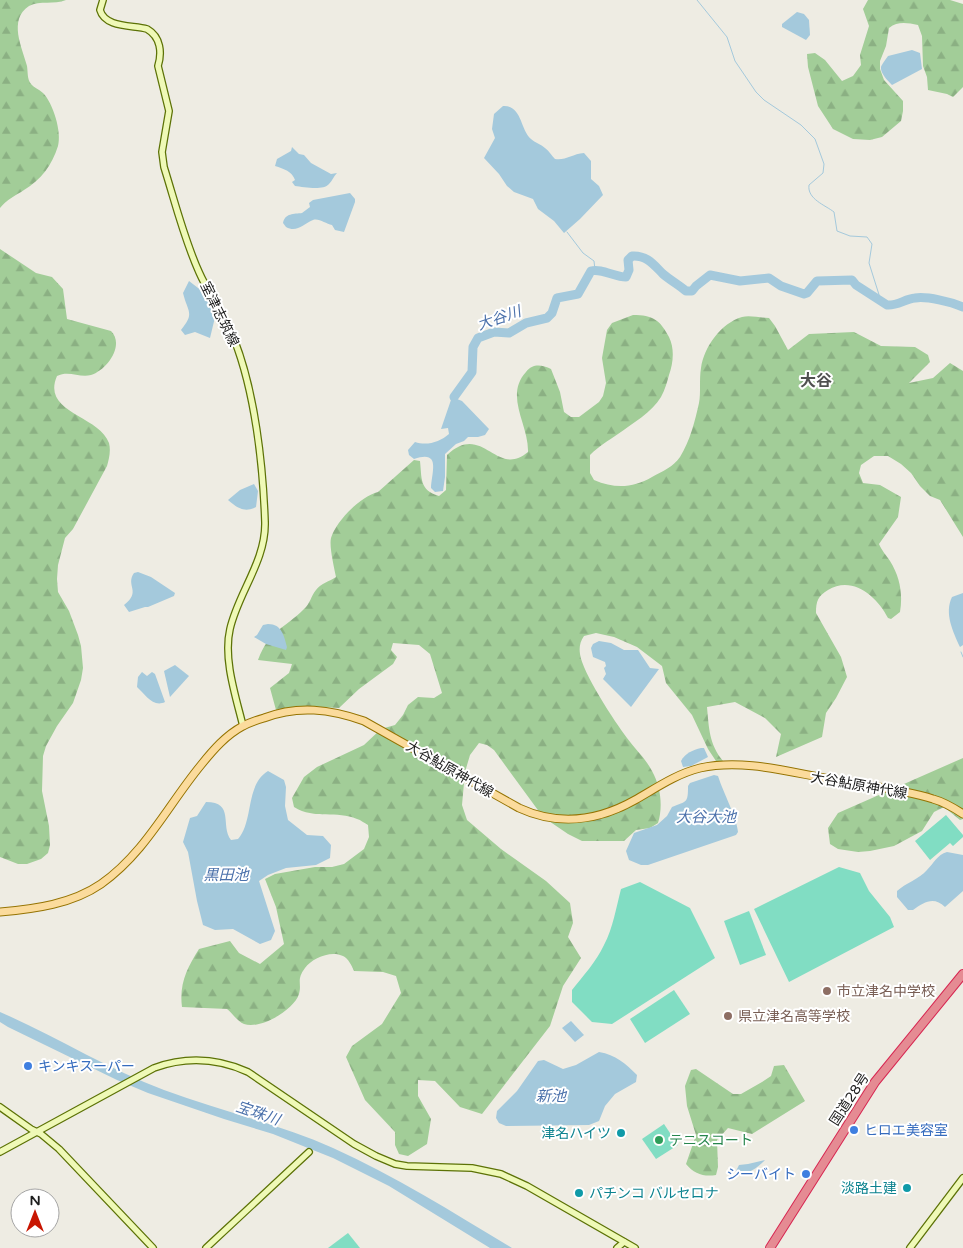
<svg xmlns="http://www.w3.org/2000/svg" width="963" height="1248" font-family="'Varela Round','Noto Sans JP',sans-serif">
  <defs>
    <pattern id="forest-firs" width="22" height="20" patternUnits="userSpaceOnUse" patternTransform="scale(1.25)"><rect width="22" height="20" fill="#a2cd98"/><path d="M5 1l3.5 6h-7zM16 11l3.5 6h-7z" fill="#8bb083"/></pattern>
  </defs>
  <rect width="100%" height="100%" fill="#eeece3"/>
  <g fill="url(#forest-firs)">
    <path d="M0,0H66C54,5 40,0 29,6C8,20 22,47 27,66C28,72 27,79 31,84C34,88 39,89 43,93C53,103 62,132 58,146C52,165 41,180 24,190C15,196 7,199 0,208Z"/>
    <path d="M868,0H950L963,4V87L953,97L947,94L928,90L927,77L923,66L922,36L918,25C907,23 898,21 889,28L886,46L880,61V69L884,80L903,101V111L901,121L882,137L870,140L853,139L833,129L818,106L808,67L807,54L815,53L825,60L842,81L853,76L861,65L860,55L869,26L863,9Z"/>
    <path d="M0,249L36,273L52,277L63,289L67,319L111,331C125,345 107,370 91,375C79,378 69,370 57,376C41,413 99,415 109,443C111,451 109,459 107,466L73,529L65,538L58,565L57,579L58,592L69,611L78,635L81,646L83,668L81,680L73,703L57,726L46,746L43,756L42,791L49,826L50,845L48,853L41,859L27,864H18L0,857Z"/>
    <path d="M633,315C653,315 660,320 669,337C675,349 673,364 669,375C667,382 665,390 661,397C652,412 632,424 618,434C608,441 599,446 590,455V473L594,480C615,489 633,488 652,477C663,471 673,467 680,457C690,441 695,421 699,403C701,392 699,380 701,368C704,347 721,323 742,317C750,315 761,318 769,318L775,326L788,350L809,334L854,332L881,346L915,347L928,355L930,362L909,383L933,378L950,363L963,371V537L940,500L930,496L920,486L911,473L901,464L888,456H874L861,465L859,473L863,483L880,485L901,497L898,517L879,544C882,551 886,555 890,561C900,577 903,594 900,612L891,619L888,618C877,596 852,575 828,590C818,596 816,601 816,613L841,657L847,677L836,698L826,713L822,737L776,757L781,734L765,718L735,702L707,707C709,728 709,744 723,761H716L708,749L692,715L666,683L662,666L637,647L614,637L596,633L584,636C580,642 579,647 580,654C582,672 615,722 627,738C635,749 646,759 652,771C661,787 663,807 658,823L650,828L636,830L624,841H582L568,834L543,817L494,750L487,745L479,743L470,755L465,772L462,805L467,820L501,849L546,881L570,903L573,923L568,937L581,958L563,986L550,1026L482,1114L460,1107L435,1081L418,1080V1096L431,1119L427,1144L408,1156L399,1154L395,1145V1132L365,1100L346,1057L352,1046L382,1024L401,993L396,976L383,972L354,971C352,966 348,958 343,956C331,950 312,958 305,968C296,980 302,983 299,994C294,1010 260,1030 244,1024C238,1022 232,1013 227,1009L182,1007C179,984 187,968 199,949L230,941L239,953L260,964L284,944L276,907L265,879L275,874L315,867H332L344,864L364,849L369,837L368,825C364,823 361,820 357,819C337,810 315,820 294,807L292,798L304,777L317,767L364,745L381,729L395,725L403,715L408,705L418,697L434,698L442,693L430,654L419,645L393,643L391,650L397,657L393,664L359,689L339,708L304,706L276,710L270,688L289,673L292,664L258,660C270,629 283,630 304,609C310,604 311,596 316,590C320,584 330,581 336,577C334,567 329,546 331,538C336,521 361,496 378,492L414,460L420,461C422,478 419,490 439,496L446,490L447,455C483,421 496,479 528,452C529,425 504,396 526,372C533,363 542,365 551,369L560,392L564,412L571,417H579L599,402L603,396L606,383L602,358L607,330L612,323Z"/>
    <path d="M963,758V819L960,820L944,807L934,812L922,831L894,846L870,851L858,852L838,849L830,844L828,828L838,813Z"/>
    <path d="M784,1065L805,1101L752,1134L728,1128L717,1140L718,1167L716,1175C704,1177 694,1174 686,1164L696,1135L687,1106L685,1086L691,1070L696,1069L733,1094H741L762,1082L771,1076L774,1066Z"/>
  </g>
  <g fill="#81ddc3">
    <path d="M946,815L963,835V837L953,846L950,843L930,860L915,841Z"/>
    <path d="M839,867L860,873L869,891L890,917L894,927L789,982L754,909Z"/>
    <path d="M640,882L690,908L715,958L612,1024L592,1022L572,1002V990C583,976 596,962 604,945C613,928 616,908 621,889Z"/>
    <path d="M749,911L766,955L740,965L724,921Z"/>
    <path d="M674,990L690,1014L645,1043L630,1019Z"/>
    <path d="M664,1124L678,1145L656,1159L642,1139Z"/>
    <path d="M348,1233L360,1248H328Z"/>
  </g>
  <g fill="#a4c9dc">
    <path d="M797,12L804,14L809,20L810,35L806,40L782,27V24Z"/>
    <path d="M912,50L920,53L922,69L892,85C888,81 880,73 881,67C882,64 886,59 888,56Z"/>
    <path d="M503,106C522,105 520,129 531,139C535,143 541,144 545,148C549,151 552,156 555,159C565,161 572,154 584,153L591,161V179L599,186L603,195L580,219L564,233L554,221L538,209L533,199L514,192L507,186L499,174L484,158L495,138L492,129L494,114Z"/>
    <path d="M292,147L299,154L304,155L311,163L331,174L337,173C334,176 332,181 329,184C323,191 304,187 295,186L292,182L295,180C292,171 284,169 275,166L277,159L291,151Z"/>
    <path d="M350,193L355,199V202L344,232L335,230L332,225C326,224 319,218 313,220C303,224 297,233 286,227L283,223C285,213 294,214 302,213L310,207L309,203L313,200Z"/>
    <path d="M189,281L211,298L217,309L210,338L195,332L185,335L181,330C195,313 188,313 183,293Z"/>
    <path d="M452,397L462,401L489,429L485,435L478,437H468L464,441L456,444L445,454V477L443,491L435,492L431,488C432,471 441,450 414,459L409,455L408,450L415,442C427,446 440,442 449,434L448,428L441,429Z"/>
    <path d="M254,484L258,491L256,507C245,513 237,508 228,500L240,490Z"/>
    <path d="M138,572L151,577L175,593L174,596L148,607H145L129,612L124,605C142,591 125,586 134,573Z"/>
    <path d="M963,593V645L960,647C953,632 944,613 952,597Z"/>
    <path d="M268,624C282,624 284,636 287,647L286,650L266,644L254,637L257,635L263,625Z"/>
    <path d="M599,641L611,643L624,650H638L650,668L659,669L631,707L603,679L606,674L604,668L606,666L605,662L593,657L591,648L593,644Z"/>
    <path d="M175,665L189,676L170,697L164,671Z"/>
    <path d="M142,672L147,676L152,672L155,674L165,702C153,708 145,694 137,687L138,677Z"/>
    <path d="M701,748H704L708,757L691,766L683,767L681,761C685,753 693,750 701,748Z"/>
    <path d="M268,771L284,780L286,787L285,806L288,820L307,835L323,836L331,845L330,858L316,865L286,868L268,875L259,881L275,931L271,940L260,944L233,929L215,930L203,925L197,901L188,852L183,842L190,818L197,816L206,802C235,802 220,826 231,840L238,839C254,821 245,785 268,771Z"/>
    <path d="M714,775L718,776C723,792 737,818 738,832L736,835L648,865H641L629,860L626,851L634,833L657,825L667,816L672,807C687,801 688,803 688,786L690,783Z"/>
    <path d="M947,852L963,855V891L945,907C934,896 924,902 913,910H908L897,897V891C906,883 919,879 927,870C934,863 937,855 947,852Z"/>
    <path d="M0,1012C56,1036 107,1069 164,1090C220,1111 279,1124 333,1148C395,1176 454,1213 512,1248H490L389,1186L333,1158L273,1134L224,1119L148,1093L117,1080L8,1027L0,1022Z"/>
    <path d="M571,1021L584,1035L575,1042L562,1028Z"/>
    <path d="M599,1052C616,1055 625,1063 637,1075L636,1082L615,1094L605,1106L599,1121L589,1125L506,1126L499,1123L496,1118L497,1111L517,1091L538,1061L544,1060L563,1069L576,1065Z"/>
    <path d="M765,1160C759,1167 747,1175 737,1176L736,1171L739,1165L748,1164Z"/>
  </g>
  <g fill="none" stroke-linecap="round" stroke-linejoin="round">
    <g stroke="#a4c9dc" stroke-width="1">
      <path d="M697,0L727,37L735,61L756,92L764,100L801,125L815,139L824,164L823,173L809,185C807,199 825,205 834,212L837,231L850,236L867,237L872,244L869,263L881,301"/>
      <path d="M567,232L583,253L594,261L595,270"/>
      <path d="M961,652L963,657"/>
    </g>
    <path stroke="#a4c9dc" stroke-width="9" d="M454,397L472,372L473,347L478,338L494,332L509,333L526,323L547,318L552,313L557,298L578,294L591,271C601,268 615,277 626,277L629,270L628,260L632,256C647,255 654,265 663,274C670,280 679,285 686,291H692L696,286L710,275L740,281L769,278L781,286L804,294L807,293L817,281L852,280L856,285L887,305C897,306 905,299 915,298C927,296 951,302 963,307"/>
    <defs>
      <g id="secondary">
        <path d="M103,0L100,10C105,28 133,25 147,29C161,37 162,53 158,66L169,111L162,152L164,167C175,202 184,239 199,272C209,295 225,315 234,339C255,392 263,465 265,522C266,561 238,593 230,629C223,659 236,697 243,726"/>
        <path d="M0,1107L31,1129L41,1134L59,1149L153,1248"/>
        <path d="M0,1152L154,1068C187,1056 217,1058 248,1072L354,1144L376,1156L395,1164L407,1166L472,1168L501,1174L527,1186L635,1248"/>
        <path d="M206,1248L309,1152"/>
        <path d="M617,1248L624,1242"/>
        <path d="M910,1248L963,1178"/>
      </g>
      <path id="primary" d="M0,912C35,909 72,904 101,884C145,853 168,805 201,765C213,750 226,735 243,726C249,723 257,720 264,718C298,705 330,709 364,721L519,808C558,826 598,821 635,800C656,788 676,774 700,768C744,758 792,773 835,780C868,786 901,789 933,799C944,802 954,808 963,814"/>
      <path id="highway" d="M770,1248L875,1082L963,974"/>
    </defs>
    <use href="#secondary" stroke="#5c7206" stroke-width="8"/>
    <use href="#primary" stroke="#957302" stroke-width="9"/>
    <use href="#highway" stroke="#d72651" stroke-width="10"/>
    <use href="#secondary" stroke="#eff9b7" stroke-width="5.5"/>
    <use href="#primary" stroke="#fbdb9c" stroke-width="7"/>
    <use href="#highway" stroke="#e58b93" stroke-width="8"/>
  </g>
  <g fill="#8d6e63" stroke="#fff" stroke-width="2">
    <circle cx="827" cy="991" r="5"/>
    <circle cx="728" cy="1016" r="5"/>
  </g>
  <g fill="#3f7fe0" stroke="#fff" stroke-width="2">
    <circle cx="28" cy="1066" r="5"/>
    <circle cx="854" cy="1130" r="5"/>
    <circle cx="806" cy="1174" r="5"/>
  </g>
  <g fill="#0f9aa8" stroke="#fff" stroke-width="2">
    <circle cx="621" cy="1133" r="5"/>
    <circle cx="907" cy="1188" r="5"/>
    <circle cx="579" cy="1193" r="5"/>
  </g>
  <circle fill="#2e9e5b" stroke="#fff" stroke-width="2" cx="659" cy="1140" r="5"/>
  <g text-anchor="middle" stroke-width="4" stroke-linejoin="round" paint-order="stroke">
    <g font-size="14" fill="#1d1d1d" stroke="#fff">
      <text transform="translate(220 314) rotate(64)" y="5">室津志筑線</text>
      <text transform="translate(450 769) rotate(30)" y="5">大谷鮎原神代線</text>
      <text transform="translate(859 785) rotate(10)" y="5">大谷鮎原神代線</text>
      <text transform="translate(849 1099) rotate(-57)" y="5">国道28号</text>
    </g>
    <g font-size="14" fill="#785e54" stroke="#fff" text-anchor="start">
      <text x="837" y="996">市立津名中学校</text>
      <text x="738" y="1021">県立津名高等学校</text>
    </g>
    <g font-size="14" fill="#366cbe" stroke="#fff" text-anchor="start">
      <text x="38" y="1071">キンキスーパー</text>
      <text x="864" y="1135">ヒロエ美容室</text>
      <text x="796" y="1179" text-anchor="end">シーバイト</text>
    </g>
    <g font-size="14" fill="#0d838f" stroke="#fff" text-anchor="end">
      <text x="611" y="1138">津名ハイツ</text>
      <text x="897" y="1193">淡路土建</text>
      <text x="589" y="1198" text-anchor="start">パチンコ バルセロナ</text>
    </g>
    <g font-size="14" fill="#27864d" stroke="#fff" text-anchor="start">
      <text x="669" y="1145">テニスコート</text>
    </g>
    <g font-size="15" font-style="italic" fill="#4b71ab" stroke="#fff">
      <text transform="translate(499 318) rotate(-19)" y="5">大谷川</text>
      <text x="706" y="822">大谷大池</text>
      <text x="226" y="880">黒田池</text>
      <text x="551" y="1101">新池</text>
      <text transform="translate(258 1113) rotate(19)" y="5">宝珠川</text>
    </g>
    <g font-size="16" font-weight="bold" fill="#505050" stroke="#fff">
      <text x="816" y="386">大谷</text>
    </g>
  </g>
  <g transform="translate(35 1213)"><circle r="24" fill="#ffffff" stroke="#a5a5a5"/>
  <path d="M0-4L9 19L0 12L-9 19Z" fill="#c81602"/>
  <text y="-8" font-size="14" font-weight="bold" text-anchor="middle" fill="#1d1d1d">N</text>
  </g>
</svg>
